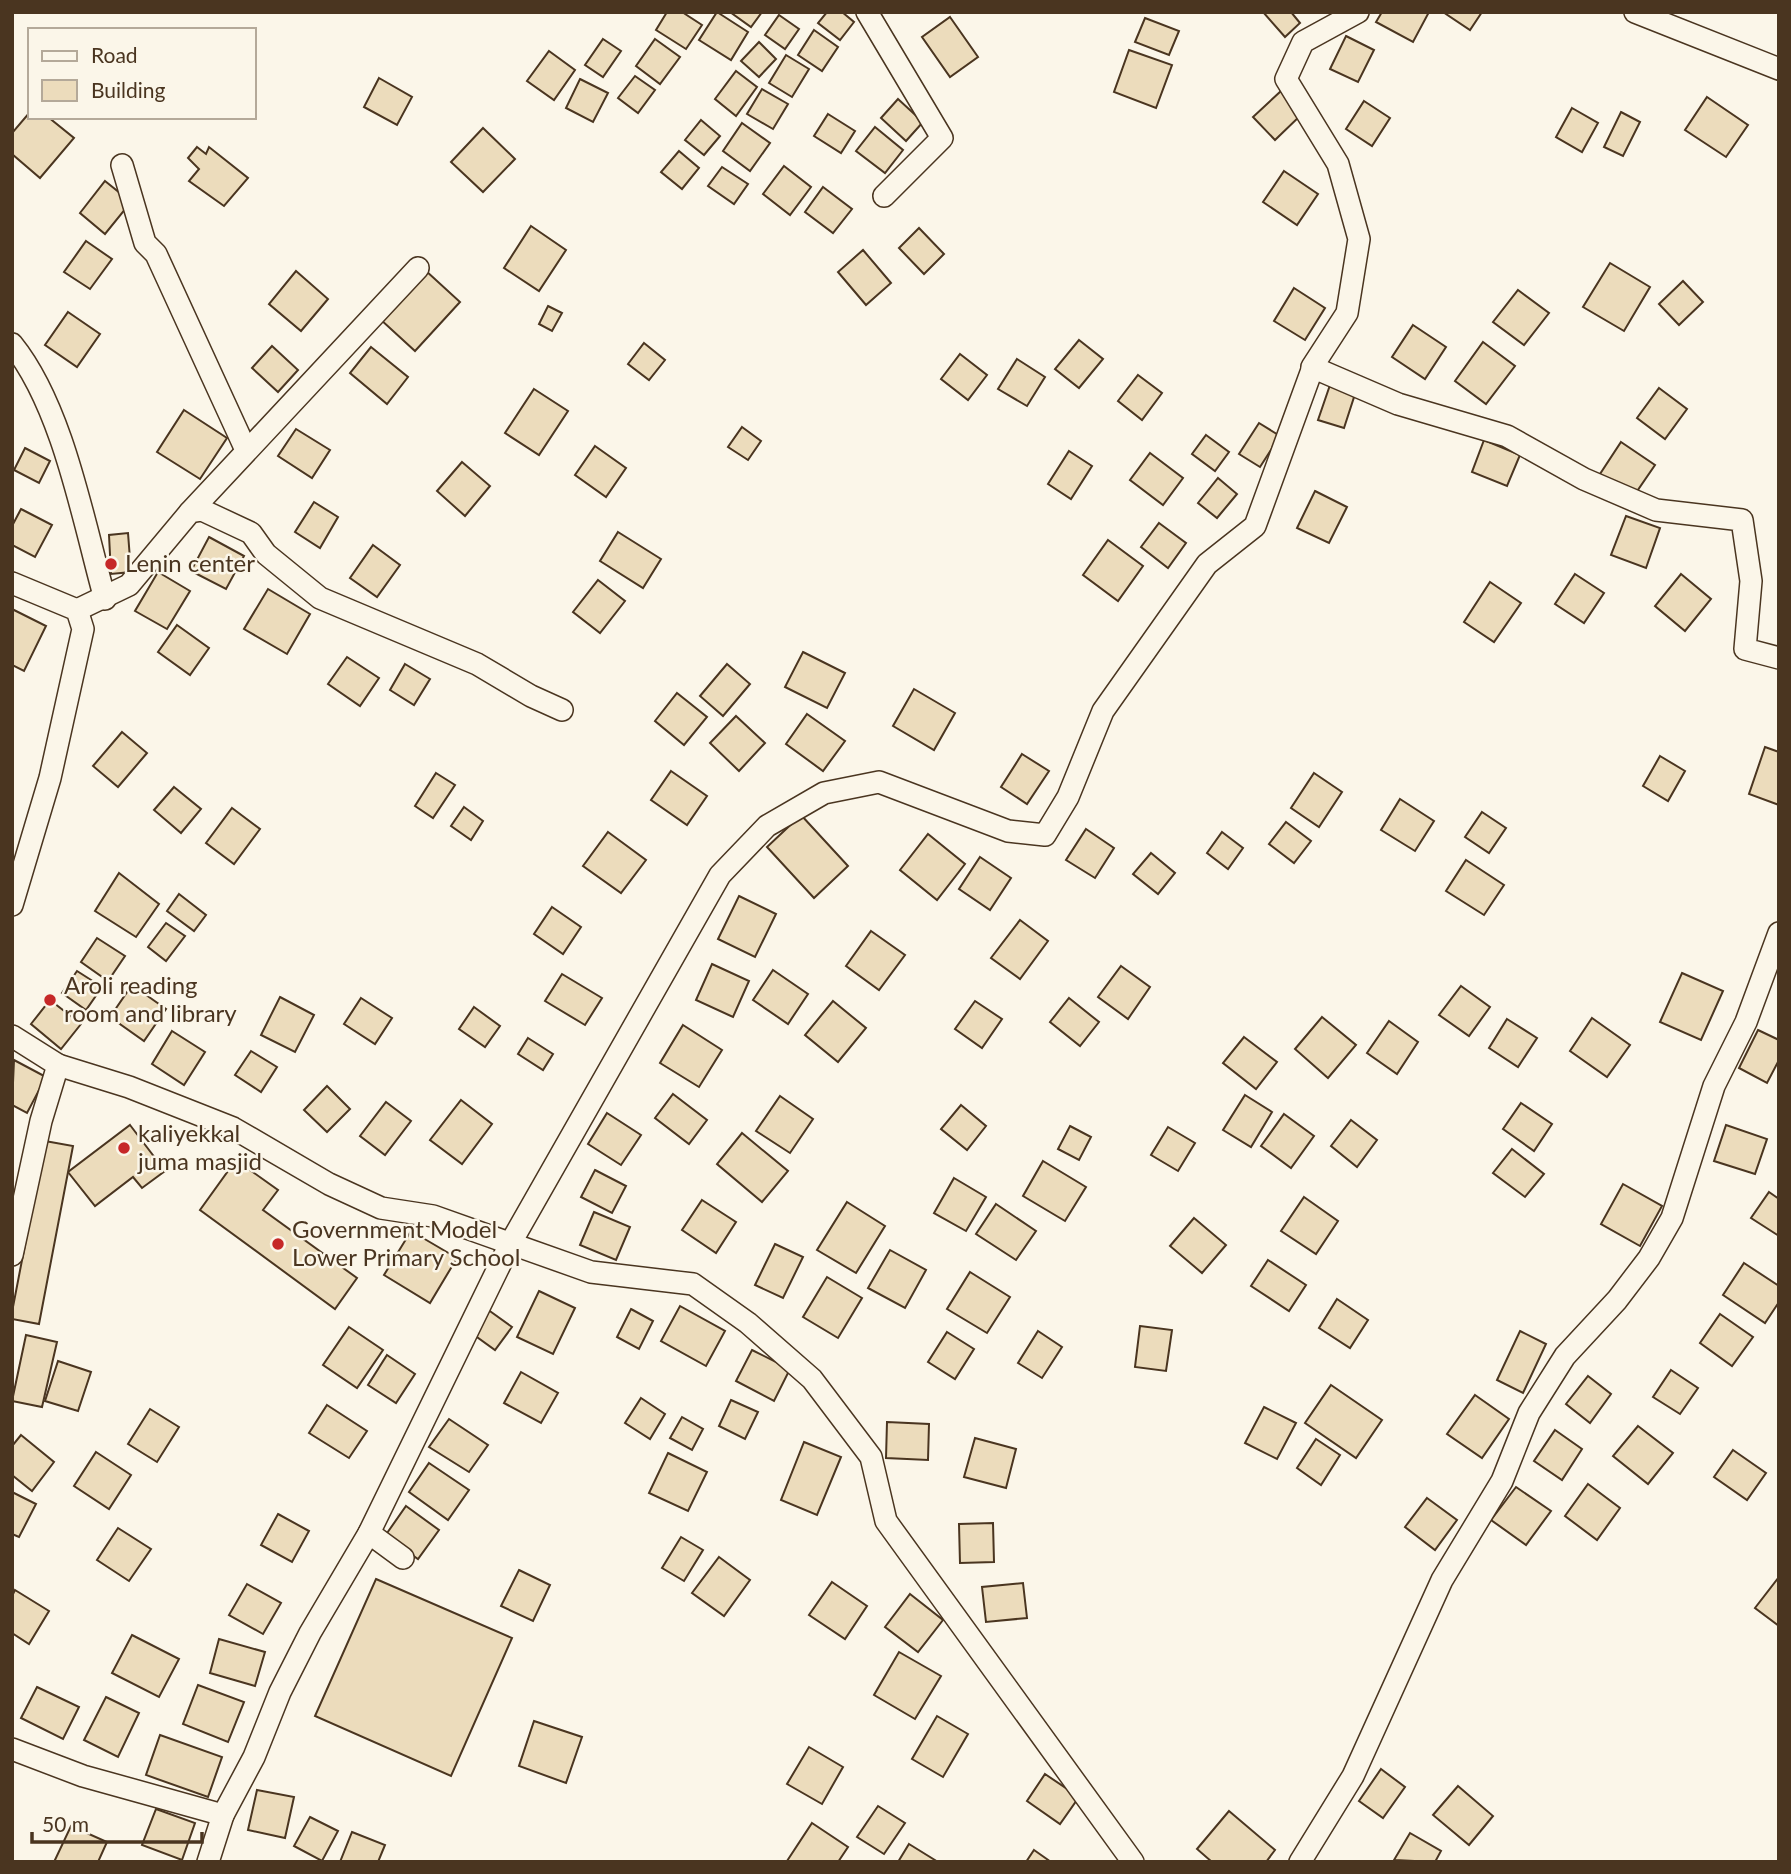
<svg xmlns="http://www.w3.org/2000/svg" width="1791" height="1874" font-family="Lato,sans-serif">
  <rect width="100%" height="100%" fill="#fbf6e9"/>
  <g fill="#ecdcbc" stroke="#4a3520" stroke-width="2">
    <path d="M667,12H682L702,25L686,49L656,30Z"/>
    <path d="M717,12L748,32L731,60L699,40Z"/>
    <path d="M730,12H762L751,27Z"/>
    <path d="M827,12H842L854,22L840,40L818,23Z"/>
    <path d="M1263,12H1291L1300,23L1285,37Z"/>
    <path d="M1382,12H1429L1413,42L1376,22Z"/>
    <path d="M1443,12H1482L1470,30Z"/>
    <path d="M779,15L799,29L785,49L765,35Z"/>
    <path d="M950,17L978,57L950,77L922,37Z"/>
    <path d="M1145,18L1179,31L1169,55L1135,42Z"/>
    <path d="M814,30L838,47L822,71L798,55Z"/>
    <path d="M1346,36L1374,50L1358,82L1330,69Z"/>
    <path d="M603,39L621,51L603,77L585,65Z"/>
    <path d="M655,39L680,57L660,84L636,66Z"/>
    <path d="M759,42L776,59L759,77L741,61Z"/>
    <path d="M1129,50L1172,65L1156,108L1114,92Z"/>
    <path d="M549,51L575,70L554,100L527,81Z"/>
    <path d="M786,55L809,69L792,97L769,83Z"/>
    <path d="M736,71L757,87L736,116L715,99Z"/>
    <path d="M635,76L655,90L638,113L618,98Z"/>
    <path d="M379,78L412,97L397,125L364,107Z"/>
    <path d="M580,79L608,93L593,122L566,108Z"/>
    <path d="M762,89L788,104L773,129L747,114Z"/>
    <path d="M1281,91L1302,114L1275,140L1253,117Z"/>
    <path d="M1707,97L1748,125L1726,157L1685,130Z"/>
    <path d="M898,99L923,122L906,141L881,118Z"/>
    <path d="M1364,101L1390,118L1372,146L1346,129Z"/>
    <path d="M1572,108L1598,123L1582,152L1556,137Z"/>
    <path d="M30,112V117H48L74,138L40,178L12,154V133Z"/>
    <path d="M1621,112L1640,122L1623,156L1604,147Z"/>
    <path d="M828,114L855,131L841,153L814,136Z"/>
    <path d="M701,120L720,136L704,155L685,140Z"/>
    <path d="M742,123L770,143L750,171L723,151Z"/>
    <path d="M875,127L903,150L885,173L856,151Z"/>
    <path d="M483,128L515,159L483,192L451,162Z"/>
    <path d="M197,147L206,154L209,147L248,178L224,206L189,181L199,169L188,158Z"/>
    <path d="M679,151L699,168L682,189L661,172Z"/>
    <path d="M784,166L811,187L790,215L763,194Z"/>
    <path d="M722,167L748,184L734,204L708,186Z"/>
    <path d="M1284,171L1318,194L1297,225L1263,202Z"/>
    <path d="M105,181L131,202L105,234L80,213Z"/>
    <path d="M823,187L852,209L833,233L805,212Z"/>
    <path d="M531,226L566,250L539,291L504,268Z"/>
    <path d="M919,228L944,254L924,274L899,248Z"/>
    <path d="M86,241L112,259L90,289L64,272Z"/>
    <path d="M863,250L891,283L866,305L838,272Z"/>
    <path d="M1610,263L1650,287L1624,331L1583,307Z"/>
    <path d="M425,270L460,302L415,351L380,319Z"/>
    <path d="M296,271L328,299L301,331L269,304Z"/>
    <path d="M1683,281L1703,302L1679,325L1659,304Z"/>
    <path d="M1294,288L1325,308L1305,340L1274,321Z"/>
    <path d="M1518,290L1549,313L1524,345L1493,322Z"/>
    <path d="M548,306L562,313L552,331L539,324Z"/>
    <path d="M68,312L100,334L77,367L45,345Z"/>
    <path d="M1413,325L1446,347L1425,379L1392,357Z"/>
    <path d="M1079,340L1103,359L1079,388L1055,369Z"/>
    <path d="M1483,342L1515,366L1486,404L1455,381Z"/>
    <path d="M644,343L665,360L649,380L628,364Z"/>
    <path d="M272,346L298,370L278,392L252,368Z"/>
    <path d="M371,347L408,377L387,404L350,373Z"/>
    <path d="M960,354L987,375L968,400L941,379Z"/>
    <path d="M1017,359L1045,377L1027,406L998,389Z"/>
    <path d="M1138,375L1162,393L1142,420L1118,401Z"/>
    <path d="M1330,385L1355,394L1344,428L1318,420Z"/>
    <path d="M1659,388L1687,409L1665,439L1637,418Z"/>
    <path d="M534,389L568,411L539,455L505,433Z"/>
    <path d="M184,410L227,438L200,479L157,452Z"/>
    <path d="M1259,423L1280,436L1260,467L1239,454Z"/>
    <path d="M742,427L761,441L748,460L728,447Z"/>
    <path d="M296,429L330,450L312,478L278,456Z"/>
    <path d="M1206,435L1229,452L1215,471L1192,454Z"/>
    <path d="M1484,440L1520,455L1507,486L1472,472Z"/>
    <path d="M1621,442L1655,465L1633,497L1600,474Z"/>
    <path d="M595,446L626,468L606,497L575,475Z"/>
    <path d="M25,448L50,461L39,483L14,470Z"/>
    <path d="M1069,451L1092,466L1071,499L1048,484Z"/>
    <path d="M1150,453L1183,478L1163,505L1130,480Z"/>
    <path d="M462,462L490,486L465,516L437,491Z"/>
    <path d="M1218,478L1237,494L1217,518L1198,503Z"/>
    <path d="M1315,491L1347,507L1329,543L1297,528Z"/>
    <path d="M314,502L338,517L320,548L295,532Z"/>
    <path d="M21,509L52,525L35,557L12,545V526Z"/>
    <path d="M1626,516L1660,528L1646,568L1611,555Z"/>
    <path d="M1159,523L1186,543L1168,568L1141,547Z"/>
    <path d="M618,532L661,559L643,588L600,561Z"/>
    <path d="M128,533L131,572L111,574L109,535Z"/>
    <path d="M209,537L244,556L226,589L191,571Z"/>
    <path d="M1108,540L1143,566L1118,601L1083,575Z"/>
    <path d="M373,545L400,565L377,597L350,578Z"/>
    <path d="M158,572L190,591L167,629L135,611Z"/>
    <path d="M1575,574L1604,593L1584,623L1555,604Z"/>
    <path d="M1681,574L1711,599L1685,631L1655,606Z"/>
    <path d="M598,580L625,601L600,633L573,612Z"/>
    <path d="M1490,582L1521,603L1494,642L1464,622Z"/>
    <path d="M268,589L310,614L287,654L244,629Z"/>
    <path d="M12,609L46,626L24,671L12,665Z"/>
    <path d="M177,625L209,648L190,675L158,652Z"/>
    <path d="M803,652L845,673L827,708L785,687Z"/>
    <path d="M347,657L379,678L360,706L328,684Z"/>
    <path d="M405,664L430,679L414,705L390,690Z"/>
    <path d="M727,664L750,684L723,716L700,696Z"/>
    <path d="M914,689L955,713L934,750L893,726Z"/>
    <path d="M677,693L707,717L684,745L655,721Z"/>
    <path d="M807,714L845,741L823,771L786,744Z"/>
    <path d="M736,716L765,743L739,771L710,743Z"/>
    <path d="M122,732L147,753L118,787L93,766Z"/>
    <path d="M1765,747L1779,752V805L1749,794Z"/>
    <path d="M1022,754L1049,771L1027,804L1001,787Z"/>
    <path d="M1660,756L1685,771L1668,801L1643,786Z"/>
    <path d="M671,771L707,796L687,825L651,800Z"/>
    <path d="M436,773L455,785L433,818L415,806Z"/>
    <path d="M1314,773L1342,792L1319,827L1291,808Z"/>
    <path d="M174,787L201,809L181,833L154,810Z"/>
    <path d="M1400,799L1434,821L1415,851L1381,830Z"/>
    <path d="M464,807L483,821L471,840L451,826Z"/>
    <path d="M232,808L260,829L234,864L206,843Z"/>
    <path d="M1482,812L1506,828L1489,853L1465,837Z"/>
    <path d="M801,815L848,866L814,898L767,847Z"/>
    <path d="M1286,822L1311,841L1294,863L1269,844Z"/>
    <path d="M1086,829L1114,848L1095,878L1066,860Z"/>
    <path d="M608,832L646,860L621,893L583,866Z"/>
    <path d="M1222,832L1243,848L1228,869L1207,853Z"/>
    <path d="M928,834L965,864L937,900L900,870Z"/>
    <path d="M1151,853L1175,873L1158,894L1133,874Z"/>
    <path d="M980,857L1011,878L990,910L959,889Z"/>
    <path d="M1466,860L1504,885L1484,915L1446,891Z"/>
    <path d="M119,873L159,904L136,937L95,911Z"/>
    <path d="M179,894L206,915L194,931L167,911Z"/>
    <path d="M739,896L776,914L755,957L718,939Z"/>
    <path d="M552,907L581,927L563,954L534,934Z"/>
    <path d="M1020,920L1048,941L1020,979L991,958Z"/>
    <path d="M166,923L185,936L166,961L148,947Z"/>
    <path d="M871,931L905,955L879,990L846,966Z"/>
    <path d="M97,938L125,956L108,981L81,962Z"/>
    <path d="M712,964L749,981L733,1017L696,1000Z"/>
    <path d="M1121,966L1150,987L1128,1019L1098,997Z"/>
    <path d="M773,970L808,994L788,1024L753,1000Z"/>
    <path d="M77,971L102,987L86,1010L62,993Z"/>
    <path d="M1682,973L1723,991L1701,1040L1660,1022Z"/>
    <path d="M562,974L602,998L585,1025L545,1001Z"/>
    <path d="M132,985L166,1009L144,1041L110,1017Z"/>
    <path d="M1461,986L1490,1007L1469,1036L1439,1015Z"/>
    <path d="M280,997L314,1015L295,1052L261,1035Z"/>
    <path d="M361,998L392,1018L375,1044L344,1024Z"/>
    <path d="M1069,998L1099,1022L1080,1046L1050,1022Z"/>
    <path d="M50,1000L81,1024L61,1049L31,1024Z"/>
    <path d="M833,1001L866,1028L838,1062L805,1035Z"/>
    <path d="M975,1001L1002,1019L982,1048L955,1029Z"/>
    <path d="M474,1007L500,1026L485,1047L459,1029Z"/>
    <path d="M1322,1017L1356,1045L1328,1078L1295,1049Z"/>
    <path d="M1592,1018L1630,1045L1607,1077L1570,1051Z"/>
    <path d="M1507,1019L1537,1038L1518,1067L1489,1048Z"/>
    <path d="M1389,1021L1418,1042L1397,1074L1367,1053Z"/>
    <path d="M683,1025L722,1050L699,1087L660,1063Z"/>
    <path d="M1758,1030L1779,1040V1060L1767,1083L1739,1068Z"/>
    <path d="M172,1031L205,1052L184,1085L152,1064Z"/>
    <path d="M1244,1037L1277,1062L1256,1089L1223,1063Z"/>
    <path d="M528,1038L553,1054L543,1070L518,1054Z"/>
    <path d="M251,1051L277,1067L261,1092L235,1075Z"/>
    <path d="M14,1060L46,1077L27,1113L12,1105Z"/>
    <path d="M327,1086L350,1109L327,1132L304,1110Z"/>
    <path d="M673,1094L707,1120L689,1144L655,1118Z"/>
    <path d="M1245,1095L1272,1112L1251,1147L1223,1130Z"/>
    <path d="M780,1096L813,1119L790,1153L756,1131Z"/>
    <path d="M461,1100L492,1124L462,1164L430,1140Z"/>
    <path d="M386,1102L411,1121L385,1155L360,1136Z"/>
    <path d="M1521,1103L1552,1124L1534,1151L1503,1129Z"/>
    <path d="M961,1105L986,1126L967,1150L941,1129Z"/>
    <path d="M607,1113L641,1135L621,1165L588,1144Z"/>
    <path d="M1284,1114L1314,1136L1291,1168L1261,1146Z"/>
    <path d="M1351,1120L1377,1140L1357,1167L1331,1146Z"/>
    <path d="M130,1125L165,1171L142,1188L133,1177L95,1206L68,1172Z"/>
    <path d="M1726,1125L1767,1139L1755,1174L1714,1161Z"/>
    <path d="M1070,1126L1091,1137L1079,1160L1058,1149Z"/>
    <path d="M1168,1127L1195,1143L1178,1171L1151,1155Z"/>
    <path d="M742,1133L788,1171L762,1202L717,1164Z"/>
    <path d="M45,1141L73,1146L39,1324L12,1319V1312Z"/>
    <path d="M1512,1149L1544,1174L1525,1197L1493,1173Z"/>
    <path d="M236,1160L278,1190L263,1210L357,1278L335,1309L200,1210Z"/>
    <path d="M1043,1161L1086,1187L1065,1221L1023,1196Z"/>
    <path d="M595,1170L626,1186L612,1213L581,1197Z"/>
    <path d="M954,1178L986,1197L966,1231L934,1213Z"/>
    <path d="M1623,1184L1662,1206L1640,1246L1601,1224Z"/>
    <path d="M1769,1192L1779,1199V1236L1751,1218Z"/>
    <path d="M1304,1197L1338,1221L1316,1254L1281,1231Z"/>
    <path d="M702,1200L736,1222L716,1253L682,1230Z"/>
    <path d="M847,1202L885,1226L856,1273L817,1250Z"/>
    <path d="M996,1204L1036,1231L1016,1260L976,1234Z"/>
    <path d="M594,1212L630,1227L616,1260L580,1245Z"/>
    <path d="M1194,1218L1226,1245L1202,1273L1170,1246Z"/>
    <path d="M411,1231L457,1258L430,1303L384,1275Z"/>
    <path d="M775,1244L803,1257L783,1298L755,1285Z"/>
    <path d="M890,1250L926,1270L905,1308L868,1288Z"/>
    <path d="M1268,1260L1306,1285L1289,1311L1251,1286Z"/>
    <path d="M1744,1263L1779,1286V1302L1765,1323L1723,1295Z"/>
    <path d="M970,1272L1010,1297L987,1333L947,1309Z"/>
    <path d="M827,1277L862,1298L838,1338L803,1317Z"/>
    <path d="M539,1291L575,1308L553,1354L517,1337Z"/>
    <path d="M1337,1299L1368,1320L1350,1348L1319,1328Z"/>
    <path d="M680,1306L725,1331L706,1366L661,1341Z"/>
    <path d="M487,1309L512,1327L495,1350L470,1332Z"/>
    <path d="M631,1309L653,1321L639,1349L617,1337Z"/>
    <path d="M1720,1314L1753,1337L1732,1366L1700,1343Z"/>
    <path d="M1140,1326L1172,1330L1166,1371L1135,1367Z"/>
    <path d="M349,1327L383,1350L357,1388L323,1365Z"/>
    <path d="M1038,1331L1062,1347L1042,1378L1018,1363Z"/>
    <path d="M1520,1331L1546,1344L1523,1393L1497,1380Z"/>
    <path d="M947,1332L974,1349L955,1379L928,1362Z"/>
    <path d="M26,1335L57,1342L42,1407L12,1401Z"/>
    <path d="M752,1350L790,1369L774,1401L736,1381Z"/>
    <path d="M387,1355L415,1374L396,1403L368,1385Z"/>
    <path d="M58,1361L91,1372L78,1411L45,1401Z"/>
    <path d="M1671,1370L1698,1388L1680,1414L1653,1397Z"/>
    <path d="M521,1372L558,1393L541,1423L504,1403Z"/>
    <path d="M1588,1376L1611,1394L1590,1423L1566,1404Z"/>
    <path d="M1331,1385L1382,1420L1356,1458L1305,1423Z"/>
    <path d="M1475,1395L1509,1419L1482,1458L1447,1434Z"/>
    <path d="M641,1398L665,1414L650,1439L625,1423Z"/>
    <path d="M731,1400L758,1412L745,1439L719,1426Z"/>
    <path d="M327,1405L367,1431L349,1458L309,1433Z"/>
    <path d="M1264,1407L1296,1423L1277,1459L1245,1443Z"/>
    <path d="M150,1409L179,1427L157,1462L128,1444Z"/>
    <path d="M682,1417L703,1429L692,1450L670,1438Z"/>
    <path d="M449,1419L488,1445L469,1472L429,1447Z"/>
    <path d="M887,1422L929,1424L928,1460L886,1458Z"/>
    <path d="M1638,1426L1673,1453L1648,1484L1613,1456Z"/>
    <path d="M1555,1430L1582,1449L1562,1480L1534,1461Z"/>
    <path d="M21,1435L54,1462L32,1491L12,1475V1446Z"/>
    <path d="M975,1438L1016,1449L1006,1488L964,1477Z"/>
    <path d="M1316,1439L1340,1455L1321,1485L1297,1468Z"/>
    <path d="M804,1442L841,1457L817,1515L781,1500Z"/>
    <path d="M1733,1450L1766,1473L1747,1500L1714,1477Z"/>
    <path d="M96,1452L131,1475L109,1509L74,1486Z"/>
    <path d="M668,1453L707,1472L688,1511L649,1493Z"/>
    <path d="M429,1463L469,1490L448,1520L409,1492Z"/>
    <path d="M1588,1484L1620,1508L1597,1540L1565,1516Z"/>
    <path d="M1516,1487L1551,1511L1526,1545L1491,1520Z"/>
    <path d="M12,1492L36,1504L19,1537L12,1534Z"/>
    <path d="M1427,1498L1457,1520L1435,1550L1405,1527Z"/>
    <path d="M406,1506L439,1530L418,1559L385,1536Z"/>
    <path d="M278,1514L309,1531L292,1562L261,1545Z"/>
    <path d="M993,1523L994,1562L960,1563L959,1524Z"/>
    <path d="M118,1528L151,1549L129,1581L97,1560Z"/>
    <path d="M681,1537L703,1550L684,1581L662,1568Z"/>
    <path d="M719,1557L750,1580L724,1616L692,1593Z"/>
    <path d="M519,1570L550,1585L533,1621L501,1606Z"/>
    <path d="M1779,1577V1626L1755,1608Z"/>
    <path d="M376,1579L512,1638L451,1776L315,1716Z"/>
    <path d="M832,1582L867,1606L845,1639L809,1615Z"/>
    <path d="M1023,1583L1027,1618L986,1622L982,1587Z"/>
    <path d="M247,1584L281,1603L263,1634L229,1615Z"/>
    <path d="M15,1590L49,1611L29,1644L12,1633V1596Z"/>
    <path d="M910,1594L943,1620L918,1652L885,1627Z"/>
    <path d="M132,1635L179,1659L159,1697L112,1673Z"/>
    <path d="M219,1639L265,1652L255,1686L210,1673Z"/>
    <path d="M899,1652L941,1676L915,1719L874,1695Z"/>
    <path d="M198,1685L244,1702L228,1742L183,1724Z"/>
    <path d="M37,1687L79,1707L63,1739L21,1718Z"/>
    <path d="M106,1697L139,1713L118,1757L84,1740Z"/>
    <path d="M937,1716L968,1734L943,1777L912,1759Z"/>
    <path d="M534,1721L582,1737L566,1783L519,1766Z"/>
    <path d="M160,1735L222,1757L208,1797L146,1775Z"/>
    <path d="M809,1747L843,1767L822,1804L787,1784Z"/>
    <path d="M1381,1769L1405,1787L1383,1818L1359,1801Z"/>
    <path d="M1045,1774L1079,1797L1060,1824L1027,1801Z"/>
    <path d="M1458,1786L1493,1816L1469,1845L1433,1815Z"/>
    <path d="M257,1790L294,1797L285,1838L248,1830Z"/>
    <path d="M878,1806L905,1823L884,1854L857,1837Z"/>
    <path d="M156,1809L195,1823L182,1860L142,1845Z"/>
    <path d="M1229,1811L1275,1850L1266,1862H1212L1197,1849Z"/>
    <path d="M310,1817L338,1831L322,1861L294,1846Z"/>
    <path d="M812,1823L848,1847L838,1862L787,1861Z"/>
    <path d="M71,1826L107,1842L98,1862H54Z"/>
    <path d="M352,1832L385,1845L378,1862H340Z"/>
    <path d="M1410,1833L1441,1851L1435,1862L1394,1860Z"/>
    <path d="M909,1844L938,1862H898Z"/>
    <path d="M1034,1850L1051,1862H1026Z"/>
  </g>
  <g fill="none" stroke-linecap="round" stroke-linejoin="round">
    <defs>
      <g id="minor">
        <path d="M867,12L942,138L884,196"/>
        <path d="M1358,12L1303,42L1286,79L1338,164L1359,239L1347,313L1312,367L1398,404L1507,436L1584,479L1656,510L1742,520L1751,581L1745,649L1779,658"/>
        <path d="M1635,12L1779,69"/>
        <path d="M122,165L145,243L156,254L246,450"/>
        <path d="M12,344C63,407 83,520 105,599"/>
        <path d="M190,512L418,268"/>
        <path d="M12,583L77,610L83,629L50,778L12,905"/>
        <path d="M77,610L129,585L190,512L202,510L251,533L266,554L320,598L477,664L531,696L562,710"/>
        <path d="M12,1036L58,1065L41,1121L12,1255"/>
        <path d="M58,1065L129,1087L233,1128L329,1184L381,1208L433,1216L591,1272L693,1284L748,1323L812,1379L871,1457L886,1521L1133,1862"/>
        <path d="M369,1533L510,1244L720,875L767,826L824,793L879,782L1008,831L1045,835L1068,797L1103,711L1207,564L1255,526L1313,367"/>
        <path d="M12,1749L83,1776L223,1815L254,1757L280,1692L310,1633L369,1533L403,1558"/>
        <path d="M208,1862L223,1815"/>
        <path d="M1300,1862L1353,1776L1442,1580L1502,1481L1529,1413L1565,1356L1617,1300L1649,1258L1672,1218L1714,1086L1746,1022L1779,933"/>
      </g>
    </defs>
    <use href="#minor" stroke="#4a3520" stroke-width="24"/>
    <use href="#minor" stroke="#fbf6e9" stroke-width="21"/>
  </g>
  <g fill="#c62828" stroke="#fbf6e9" stroke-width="2.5">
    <circle cx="111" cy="564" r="7"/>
    <circle cx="50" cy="1000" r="7"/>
    <circle cx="124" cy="1148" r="7"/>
    <circle cx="278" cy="1244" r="7"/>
  </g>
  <g text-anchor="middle" stroke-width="5" stroke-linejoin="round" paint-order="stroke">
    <g font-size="24" fill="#4a3520" stroke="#fbf6e9" text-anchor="start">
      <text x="125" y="572">Lenin center</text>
      <text x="64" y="994">Aroli reading<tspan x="64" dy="28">room and library</tspan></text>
      <text x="138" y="1142">kaliyekkal<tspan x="138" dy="28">juma masjid</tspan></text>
      <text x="292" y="1238">Government Model<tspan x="292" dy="28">Lower Primary School</tspan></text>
    </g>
  </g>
  <rect width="1791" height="1874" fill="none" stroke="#4a3520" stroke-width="28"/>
  <rect x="28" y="28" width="228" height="91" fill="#fbf6e9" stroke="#b4a999" stroke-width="2"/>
  <rect x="42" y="51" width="35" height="10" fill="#fbf6e9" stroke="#b4a999" stroke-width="2"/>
  <text x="91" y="63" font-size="21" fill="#4a3520">Road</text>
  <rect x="42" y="80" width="35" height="21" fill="#ecdcbc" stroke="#b4a999" stroke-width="2"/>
  <text x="91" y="98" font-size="21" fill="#4a3520">Building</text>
  <path d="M32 1832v10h170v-10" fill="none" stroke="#4a3520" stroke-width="3.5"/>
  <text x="42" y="1832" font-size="21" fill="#4a3520" stroke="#fbf6e9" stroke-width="5" paint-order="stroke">50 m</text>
</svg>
